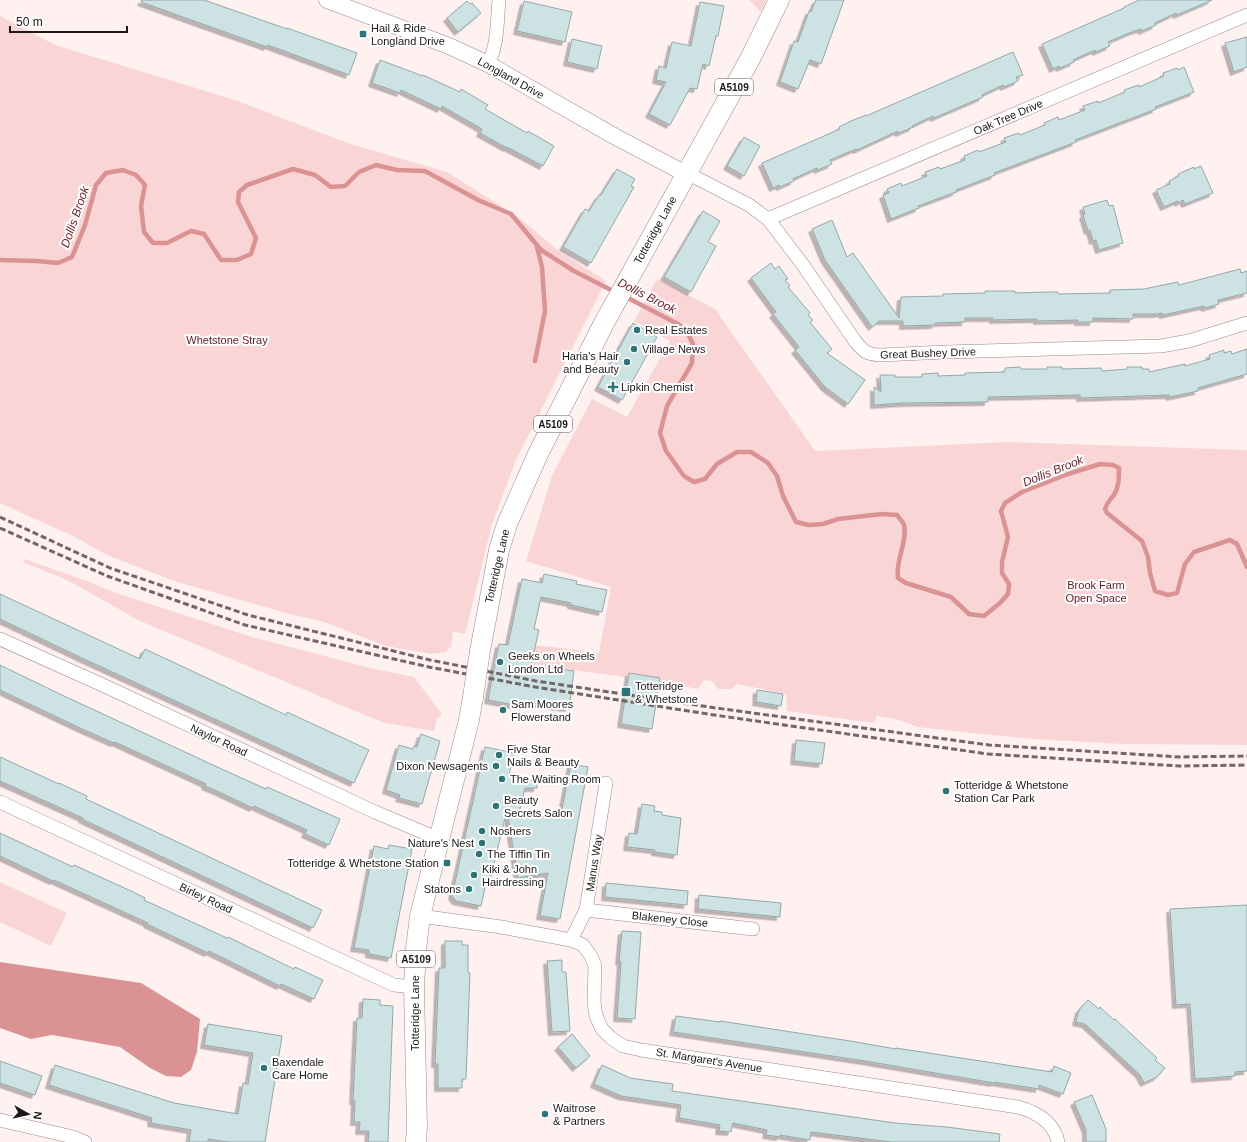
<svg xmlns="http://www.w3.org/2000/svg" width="1247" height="1142" font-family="Helvetica,sans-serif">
  <defs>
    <filter id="shadow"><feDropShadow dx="-3.5" dy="3.5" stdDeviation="0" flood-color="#0004"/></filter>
  </defs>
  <rect width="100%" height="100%" fill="#fef1f0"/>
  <g fill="#f9d6d5">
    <path d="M749,0H766L761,12Z"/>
    <path d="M0,16L55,45L235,100L350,144L447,172L518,217L560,252L606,281L516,460L492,524L465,634L453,631L451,647L445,652L431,654L386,646L321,621L293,615L174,581L107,555L75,537L0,503Z"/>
    <path d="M657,279L715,309L815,451L1007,442L1247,450V745L1122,744L1033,739L971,733L918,727L896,719L877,716L874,723L787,711L786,694L737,684L731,689H718L712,681L704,680L698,689L661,682L515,662L518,644L553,647L599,653L611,587L526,561L552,476L592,399L627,417L670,341L634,321Z"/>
    <path d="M24,559L84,580L116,593L252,637L374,669L414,677L441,713V717H437L434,731L384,723L140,621L69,581L23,562Z"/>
    <path d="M0,882L67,913L51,946L0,922Z"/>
  </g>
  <path fill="#da9292" d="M0,962L141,983L200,1019L197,1052L191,1070L181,1077L166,1076L150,1068L120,1047L52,1035L31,1039L0,1028Z"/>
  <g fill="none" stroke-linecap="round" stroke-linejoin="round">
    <g stroke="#da9292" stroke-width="4.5">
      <path d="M0,260L36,261L58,263L72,257L85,225L96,185L106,173L123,170L136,175L145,185L141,206L144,232L153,243H167L191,231L204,234L221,260H237L251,254L256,238L238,202L239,192L247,185L293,169L315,175L331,187L345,186L359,172L376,165L397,170L425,171L478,200L511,214L541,250L574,271L615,292"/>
      <path d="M624,296L678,324L687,332L693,344L692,363L667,406L660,433L666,451L684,476L694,482L705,479L717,464L737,452H751L768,463L777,476L783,496L796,522L809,525L823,524L838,519L882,514L897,515C899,518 903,522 904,525C908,541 895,561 898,578L906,583L951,597L969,614L984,616L1000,603L1008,594L1009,584L1002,573V562L1008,537L1001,511L1005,503L1022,492L1068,474L1100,464L1113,465L1119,468C1119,477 1119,487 1114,495C1110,500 1107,502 1105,509L1107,513L1142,541L1148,557L1150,573L1155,591L1168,595L1177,593L1185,564L1194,552L1230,540L1237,544L1247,567"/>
      <path d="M535,361L545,311L542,267L537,247"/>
    </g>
  </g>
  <g fill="#cde3e3" stroke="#93a8a9" filter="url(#shadow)">
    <path d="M142,0H204L287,29V28L357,53L349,75L268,45L267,47L194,21L141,2Z"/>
    <path d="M816,0H844L821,64L810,60L798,89L780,82L794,41L798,42L809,11L811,12Z"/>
    <path d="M1139,0H1212L1177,15L1176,13L1155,23L1156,25L1142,31L1141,29L1134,31L1108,42L1110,46L1096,52L1095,50L1073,60L1074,62L1060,68L1059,66L1053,69L1042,44L1124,8V7Z"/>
    <path d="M467,1L470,4L472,3L481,13L458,32L447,18Z"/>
    <path d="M524,1L572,12L565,42L517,31Z"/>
    <path d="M700,2L724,6L718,36H716L709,66L703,64L697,89L690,88L670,125L649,114L666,82L656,80L659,66L666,68L672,42L691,46Z"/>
    <path d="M1247,37V67L1234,72L1225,43Z"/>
    <path d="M572,39L602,46L597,69L567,62Z"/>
    <path d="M1013,52L1023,75L1016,77L1018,81L1004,87L1003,85L982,95L983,97L934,118L933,116L912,126L913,127L899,133L898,131L857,150L856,149L830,160L832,164L818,170L817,168L793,179L794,181L780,187L779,185L773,188L762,163L840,129L839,127L851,121L866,115V116Z"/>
    <path d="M380,60L423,76V75L460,92L461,89L488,105L485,109L527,133L528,131L554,146L543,166L507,147V148L480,133L482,129L442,106L441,109L401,90L400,93L372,83Z"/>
    <path d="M1184,67L1194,92L1155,107L1156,109L1075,140L1076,142L994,173L995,175L956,190V192L918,206L919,208L891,219L883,195L889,193L887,189L901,183L902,186L927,176L925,172L939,167L940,169L965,160L964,156L978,150L979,152L1006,142L1004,138L1019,133L1020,135L1045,125L1044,123L1058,117L1059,120L1085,110L1083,106L1098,101V103L1125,92L1124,90L1139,85V87L1164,76L1163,73L1177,68L1178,70Z"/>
    <path d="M744,137L760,146L744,176L727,166Z"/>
    <path d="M1201,166L1213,193L1185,204L1183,200L1179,203L1178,201L1164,207L1156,190L1170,184L1169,181L1179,176L1178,174L1194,167V169Z"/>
    <path d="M617,169L635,179L631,186L634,187L591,263L563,247L585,209L589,211L599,195H601Z"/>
    <path d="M1107,200L1109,206L1113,205L1123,243L1099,250L1096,240L1093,241L1090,230L1088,231L1083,215L1085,214L1083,207Z"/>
    <path d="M703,211L720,221L708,242L716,246L691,292L664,277Z"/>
    <path d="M832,220L847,257L853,253L899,318L901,297L943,296V294L985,293V291H1015V293L1045,292H1058V294L1110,293V290L1144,289L1178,282L1179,285L1240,269L1241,273L1247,271V293L1218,300L1219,304L1205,308L1204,306L1163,315L1162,313L1157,314H1133V319L1093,318V322H1078V320L1037,321V319L993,320V318H965V322L935,323V325L903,326V321H879L872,327L825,260L812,229Z"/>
    <path d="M771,263L775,269L779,266L788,279L785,280L790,286L788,287L810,313L808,315L813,320L810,322L832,349L827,353L865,380L848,404L825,387L795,350L799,347L773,314L776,312L751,278Z"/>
    <path d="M633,323L657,337L622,400L598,387Z"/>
    <path d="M1247,349V374L1198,388V391L1170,397L1169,395L1080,398V395L988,397V402L903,403L874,405V387L881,392L880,375H895V377H922V374L938,373V376L965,375V373L1005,372V368L1020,367L1021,369H1047V367H1062V369L1101,368L1102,371L1127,369V367H1142V369H1149V372L1185,364V366L1210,359L1209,355L1224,350V353L1231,351L1232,354Z"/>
    <path d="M544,574L577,581L576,584L607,590L602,612L571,605V603L541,597L534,629L539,630L531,665L574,671L569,708L515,701L514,705L488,700L499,644L508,645L522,579L542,583Z"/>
    <path d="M0,594L140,659L145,649L286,715L287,712L369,750L354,783L84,659L0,619Z"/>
    <path d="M0,665L64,696L226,771L266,789L267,787L340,819L329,845L305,834L307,830L254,806L253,808L217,791L205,786L206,784L115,742L114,743L80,728L0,690Z"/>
    <path d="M629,673L660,678L652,729L621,724Z"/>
    <path d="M757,690L783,694L781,706L756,702Z"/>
    <path d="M421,734L440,741L422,804L399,798L400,795L386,790L399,745L413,749L414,746L417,747Z"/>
    <path d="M796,740L825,743L822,764L794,761Z"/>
    <path d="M485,747L514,753L509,775L537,782V788H525L519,813L560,819L571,764L588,767L560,919L540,916L548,873L518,878L507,810L489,884L486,883L481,906L456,901L452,896Z"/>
    <path d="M0,757L59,784V783L87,796L86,799L322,910L313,928L82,819L83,818L0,781Z"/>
    <path d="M642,804L655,806L654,811L662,812V815L681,818L677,855L655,852V850L627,847L629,833L637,834Z"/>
    <path d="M0,833L73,867L74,865L131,891L145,898L144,900L227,938L228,937L294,969L295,967L323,980L314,999L281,984L280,986L209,951L208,953L147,924L148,923L54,880L53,881L0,856Z"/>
    <path d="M389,845L412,849L391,958L369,954V950L354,948L374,846L388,849Z"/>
    <path d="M606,883L688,891L687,905L605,897Z"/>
    <path d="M699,895L781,903L780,917L698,909Z"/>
    <path d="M1247,905V1071L1235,1072V1076L1195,1079L1190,1004L1176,1005L1170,909Z"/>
    <path d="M622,931L641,932L635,1019L617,1018L621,962L619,961Z"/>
    <path d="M445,941H462V945H468V973H470L466,1079H462V1088H438V1064H435L439,968H445Z"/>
    <path d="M562,960V972H566L570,1031L552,1032L547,961Z"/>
    <path d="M363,999L380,1000V1005L393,1006L388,1142H368L369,1131H359L360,1122H354L355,1101H353L357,1018H362Z"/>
    <path d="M1088,1000L1099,1009L1100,1007L1114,1020L1115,1019L1157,1058L1155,1060L1165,1068L1157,1077L1144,1083L1140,1075L1085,1024L1076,1022L1079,1010Z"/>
    <path d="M676,1016L720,1022V1021L850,1041L896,1049V1048L1052,1072L1054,1066L1071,1073L1063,1094L1039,1085V1089L994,1082V1083L865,1061L673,1032Z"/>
    <path d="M208,1024L282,1036L265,1142H229L208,1139V1142H189L191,1130L151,1123L152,1118L49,1085L55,1065L174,1103L238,1114L243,1083L248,1084L253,1053L204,1045Z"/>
    <path d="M572,1034L590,1056L576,1068L558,1047Z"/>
    <path d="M0,1061L42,1076L35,1095L0,1083Z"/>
    <path d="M602,1065L630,1078L673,1084L672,1091L895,1123L947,1127L1000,1134L999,1142H892L811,1132L810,1140L780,1135V1137L766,1135L767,1130L733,1123L731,1132L719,1131L720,1125L679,1118L681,1105L621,1096L594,1084Z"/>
    <path d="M1092,1095L1106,1129V1142H1086V1130L1074,1102Z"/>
  </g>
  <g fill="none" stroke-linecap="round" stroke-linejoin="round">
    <defs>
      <g id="minor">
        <path d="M488,64C498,45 497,22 499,0"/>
        <path d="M687,173L749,205L768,219L803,265L855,341C864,352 866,354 880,355L946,352L1161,346L1189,341L1247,323"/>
        <path d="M768,219L1247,15"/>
        <path d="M0,639L107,687L375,812L439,839"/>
        <path d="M0,802L394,985L414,987"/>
        <path d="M586,910L753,929"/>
        <path d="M420,916L501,927L571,940L583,945L591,956L595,966L594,1002L596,1016L602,1029L611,1038L623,1046L641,1050L1018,1107C1036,1112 1054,1122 1058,1142"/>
        <path d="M571,940L586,910L606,783"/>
        <path d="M0,1120L73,1137L85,1142"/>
      </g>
      <path id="tertiary" d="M327,0L449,46L488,64L614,136L686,174"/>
      <g id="primary">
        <path d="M480,651L499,550L507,524L538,454L603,325L750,59L779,0"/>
        <path d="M416,1142L417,1126L414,987L416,949L420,916L469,720L473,697"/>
      </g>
    </defs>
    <use href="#minor" stroke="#9b8887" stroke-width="14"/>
    <use href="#tertiary" stroke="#9b8887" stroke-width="17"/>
    <use href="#primary" stroke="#9b8887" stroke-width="21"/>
    <use href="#minor" stroke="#fff" stroke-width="13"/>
    <use href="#tertiary" stroke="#fff" stroke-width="16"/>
    <use href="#primary" stroke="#fff" stroke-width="20"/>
    <g stroke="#706766" stroke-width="3" stroke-dasharray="6 3" stroke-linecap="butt">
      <path d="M0,517L110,568L248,615L430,660L536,681L716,708L989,745L1180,757L1247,756"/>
      <path d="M0,528L107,576L245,625L429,667L535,687L714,715L988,754L1179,766L1247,765"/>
    </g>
    <defs>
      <path id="primary-bridge" d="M473,697L480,651"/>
    </defs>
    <use href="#primary-bridge" stroke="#9b8887" stroke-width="21" stroke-linecap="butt"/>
    <use href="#primary-bridge" stroke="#fff" stroke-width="20"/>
  </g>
  <g fill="#2b7578" stroke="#fff" stroke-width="1.5">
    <rect x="359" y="30" width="8" height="8" rx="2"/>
    <circle cx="637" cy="330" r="4"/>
    <circle cx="634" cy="349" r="4"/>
    <circle cx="627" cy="362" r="4"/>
    <path d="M611 381h4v4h4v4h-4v4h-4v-4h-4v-4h4z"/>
    <circle cx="500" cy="662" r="4"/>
    <rect x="621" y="687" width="10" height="10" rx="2"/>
    <circle cx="503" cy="710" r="4"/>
    <circle cx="499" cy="755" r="4"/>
    <circle cx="496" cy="766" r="4"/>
    <circle cx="502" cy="779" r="4"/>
    <circle cx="946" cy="791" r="4"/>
    <circle cx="496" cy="806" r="4"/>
    <circle cx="482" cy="831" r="4"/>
    <circle cx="482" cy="843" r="4"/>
    <circle cx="479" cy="854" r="4"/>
    <rect x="443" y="859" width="8" height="8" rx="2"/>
    <circle cx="474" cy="875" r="4"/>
    <circle cx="469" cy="889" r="4"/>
    <circle cx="264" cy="1068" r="4"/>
    <circle cx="545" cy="1114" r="4"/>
  </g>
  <g text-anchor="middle" stroke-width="4" stroke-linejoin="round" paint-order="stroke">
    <g fill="#fff" stroke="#625d5d" stroke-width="1">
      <rect x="715" y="79" width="38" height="16" rx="3"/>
      <rect x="534" y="416" width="38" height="16" rx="3"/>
      <rect x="397" y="951" width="38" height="16" rx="3"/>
    </g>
    <g font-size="10" font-weight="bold" fill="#1e1717">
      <text x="734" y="91">A5109</text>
      <text x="553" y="428">A5109</text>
      <text x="416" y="963">A5109</text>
    </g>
    <g font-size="11" fill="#1e1717" stroke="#fff" text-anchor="start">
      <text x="371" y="32">Hail &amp; Ride<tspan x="371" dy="13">Longland Drive</tspan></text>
      <text x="645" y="334">Real Estates</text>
      <text x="642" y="353">Village News</text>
      <text x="619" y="360" text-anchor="end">Haria's Hair<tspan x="619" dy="13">and Beauty</tspan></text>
      <text x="621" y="391">Lipkin Chemist</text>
      <text x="508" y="660">Geeks on Wheels<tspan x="508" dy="13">London Ltd</tspan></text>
      <text x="635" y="690">Totteridge<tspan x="635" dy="13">&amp; Whetstone</tspan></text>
      <text x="511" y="708">Sam Moores<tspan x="511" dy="13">Flowerstand</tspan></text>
      <text x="507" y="753">Five Star<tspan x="507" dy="13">Nails &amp; Beauty</tspan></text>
      <text x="488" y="770" text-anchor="end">Dixon Newsagents</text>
      <text x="510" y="783">The Waiting Room</text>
      <text x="954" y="789">Totteridge &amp; Whetstone<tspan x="954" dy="13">Station Car Park</tspan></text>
      <text x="504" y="804">Beauty<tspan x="504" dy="13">Secrets Salon</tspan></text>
      <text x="490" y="835">Noshers</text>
      <text x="474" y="847" text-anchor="end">Nature's Nest</text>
      <text x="487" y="858">The Tiffin Tin</text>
      <text x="439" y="867" text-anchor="end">Totteridge &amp; Whetstone Station</text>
      <text x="482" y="873">Kiki &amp; John<tspan x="482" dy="13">Hairdressing</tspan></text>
      <text x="461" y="893" text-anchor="end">Statons</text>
      <text x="272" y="1066">Baxendale<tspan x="272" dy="13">Care Home</tspan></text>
      <text x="553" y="1112">Waitrose<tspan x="553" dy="13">&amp; Partners</tspan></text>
    </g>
    <g font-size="11" fill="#1e1717" stroke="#fff">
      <text transform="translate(511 78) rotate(29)" y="4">Longland Drive</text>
      <text transform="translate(1008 117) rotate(-23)" y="4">Oak Tree Drive</text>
      <text transform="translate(655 230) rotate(-61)" y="4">Totteridge Lane</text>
      <text transform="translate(928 353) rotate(-2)" y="4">Great Bushey Drive</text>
      <text transform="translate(497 566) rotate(-77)" y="4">Totteridge Lane</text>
      <text transform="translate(219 740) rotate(25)" y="4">Naylor Road</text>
      <text transform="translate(594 863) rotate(-81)" y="4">Manus Way</text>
      <text transform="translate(206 898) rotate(25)" y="4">Birley Road</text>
      <text transform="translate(670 919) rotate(6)" y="4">Blakeney Close</text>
      <text transform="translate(415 1013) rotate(-90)" y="4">Totteridge Lane</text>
      <text transform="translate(709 1060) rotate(9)" y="4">St. Margaret's Avenue</text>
    </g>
    <g font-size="11" fill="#6b1621" stroke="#fff">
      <text x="227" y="344">Whetstone Stray</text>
      <text x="1096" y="589">Brook Farm<tspan x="1096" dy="13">Open Space</tspan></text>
    </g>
    <g font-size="12" font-style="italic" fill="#711d26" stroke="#fff">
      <text transform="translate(75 217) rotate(-71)" y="4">Dollis Brook</text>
      <text transform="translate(647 296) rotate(27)" y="4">Dollis Brook</text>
      <text transform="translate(1053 471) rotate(-22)" y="4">Dollis Brook</text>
    </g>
  </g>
  <g transform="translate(28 1114) rotate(98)" stroke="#ffffff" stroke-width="3" paint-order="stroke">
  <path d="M0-3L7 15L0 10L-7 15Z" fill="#1e1717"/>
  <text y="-6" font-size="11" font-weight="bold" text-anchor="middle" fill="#1e1717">N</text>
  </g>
  <path d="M10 26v6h117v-6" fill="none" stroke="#1e1717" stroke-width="2"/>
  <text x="16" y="26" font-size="12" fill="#1e1717" stroke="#ffffff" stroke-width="3" paint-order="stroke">50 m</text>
</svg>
